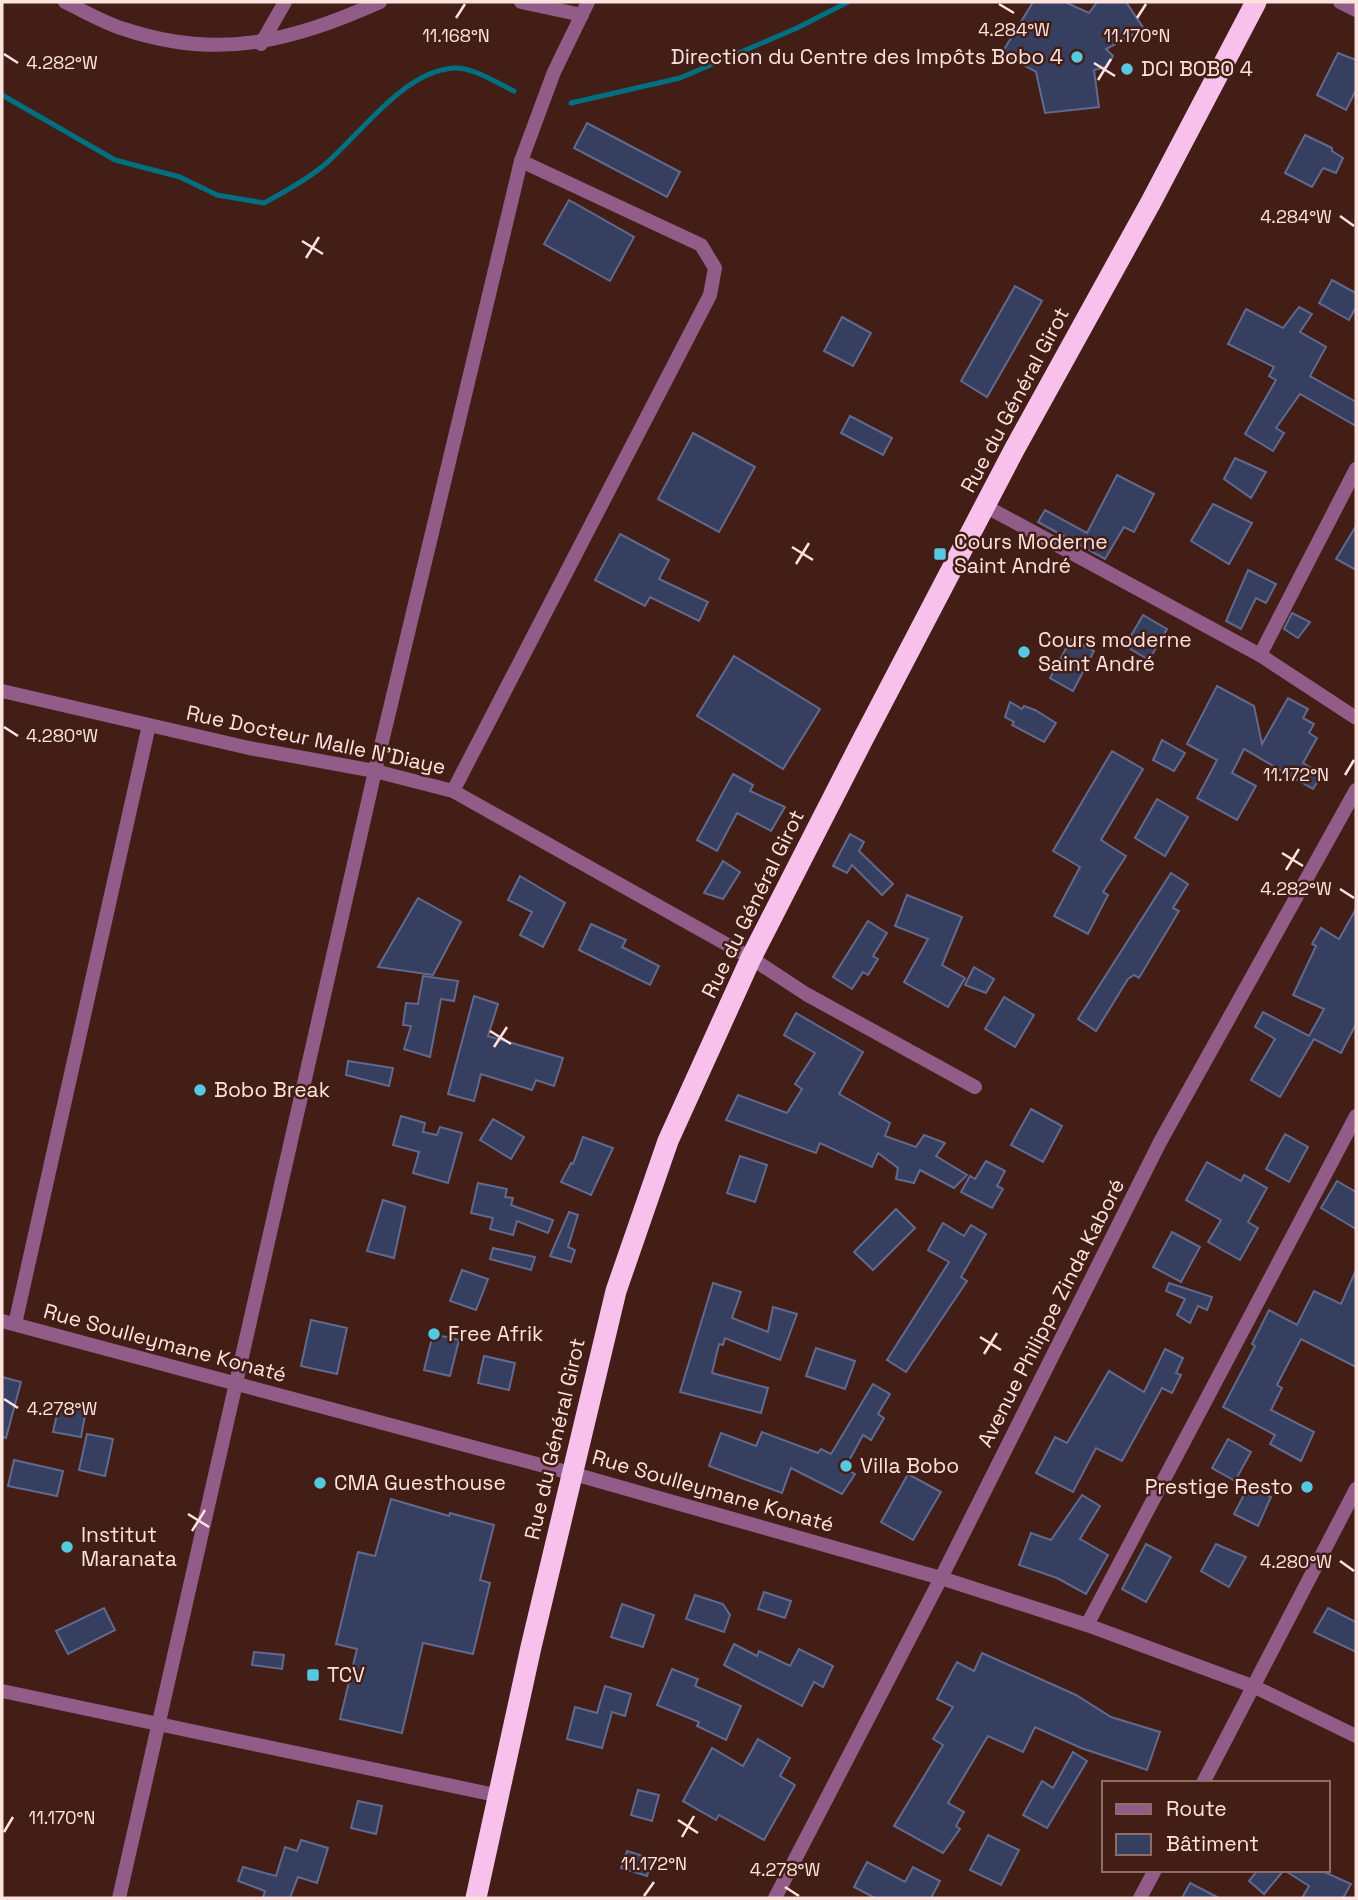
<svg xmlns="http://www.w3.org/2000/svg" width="1358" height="1900" font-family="'Space Grotesk',sans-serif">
  <rect width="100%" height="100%" fill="#421e16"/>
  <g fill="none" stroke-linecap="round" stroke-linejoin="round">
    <g stroke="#006f80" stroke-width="5">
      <path d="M2,95L115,160L180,177L217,195L264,203C284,192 305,181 323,166C360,135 403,71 454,68C473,67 497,83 514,91"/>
      <path d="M571,103L680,78L797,28L848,2"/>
    </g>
  </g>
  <g fill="#373f61" stroke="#60698e" stroke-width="2">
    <path d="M1033,2H1065L1089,13L1097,2H1126L1144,29L1106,49L1113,56L1107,67L1094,70L1099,107L1045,113L1036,72L1002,53Z"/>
    <path d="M1338,53L1356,60V90L1346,110L1317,95Z"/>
    <path d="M587,123L680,172L667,197L574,148Z"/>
    <path d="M1305,135L1332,148V151L1343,158L1336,173L1323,168L1312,187L1285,173Z"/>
    <path d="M569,200L634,237L610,281L544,244Z"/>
    <path d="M1332,280L1356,293V307L1349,320L1319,303Z"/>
    <path d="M1015,286L1042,301L987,397L961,381Z"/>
    <path d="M1299,307L1312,314L1300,332L1326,347L1310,376L1356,402V426L1300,394L1276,428L1284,433L1273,451L1245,434L1276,380L1269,376L1274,367L1228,344L1246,309L1283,328Z"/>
    <path d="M842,317L871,333L853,366L824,351Z"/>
    <path d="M850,416L892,438L883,455L841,433Z"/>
    <path d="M693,433L755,467L719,532L658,499Z"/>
    <path d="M1235,458L1266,472L1251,498L1224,479Z"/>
    <path d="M1117,475L1154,494L1134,532L1124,527L1105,559L1038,522L1045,510L1087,533Z"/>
    <path d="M1213,504L1252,523L1229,564L1191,541Z"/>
    <path d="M1356,526V570L1336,559Z"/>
    <path d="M620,534L669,560L659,579L708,602L699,621L650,597L645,606L595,580Z"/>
    <path d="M1248,570L1276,584L1266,603L1256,598L1241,629L1226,621Z"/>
    <path d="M1292,613L1310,622L1298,638L1284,629Z"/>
    <path d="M1143,615L1167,629L1149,660L1125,646Z"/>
    <path d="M1071,639L1094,651L1073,691L1050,678Z"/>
    <path d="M734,656L820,709L783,769L697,716Z"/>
    <path d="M1217,686L1254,706L1262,744L1288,698L1308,709L1303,718L1314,724L1309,733L1317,738L1303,763L1322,774L1313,789L1244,749L1232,773L1256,786L1237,820L1197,798L1217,760L1187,744Z"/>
    <path d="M1010,702L1022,709L1024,706L1035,710L1056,723L1044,742L1012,725L1014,722L1005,717Z"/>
    <path d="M1162,740L1185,753L1174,771L1153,760Z"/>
    <path d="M1112,751L1143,769L1101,840L1126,856L1103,892L1108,895L1088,934L1054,916L1080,867L1053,851Z"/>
    <path d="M733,774L753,785L750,791L785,807L771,831L737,813L717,851L697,840Z"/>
    <path d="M1157,799L1188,817L1165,856L1135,838Z"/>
    <path d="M850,834L864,842L859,851L893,884L882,895L852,865L847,873L833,866Z"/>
    <path d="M723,861L740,872L723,899L704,893Z"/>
    <path d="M1171,873L1188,884L1173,908L1179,911L1139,978L1134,975L1128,979L1096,1031L1078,1019Z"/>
    <path d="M520,876L565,903L543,947L520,935L532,912L508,900Z"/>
    <path d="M907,895L962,917L942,965L965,978L948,1007L904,982L928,939L895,926Z"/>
    <path d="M418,898L461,922L433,975L378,967Z"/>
    <path d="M1356,909V1024L1341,1053L1314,1039L1280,1097L1251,1080L1275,1039L1255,1027L1263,1012L1309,1036L1324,1009L1293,995L1316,946L1312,944L1321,928L1339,939Z"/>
    <path d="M868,921L887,933L873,956L878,959L868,975L863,972L852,989L833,977Z"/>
    <path d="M591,924L626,940L622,947L659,966L650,985L579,950Z"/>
    <path d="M974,967L994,979L986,993L965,985Z"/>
    <path d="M423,976L458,981L454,1001L441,999L430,1057L404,1049L411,1026L403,1025L406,1003L418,1004Z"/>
    <path d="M474,996L498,1004L488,1036L563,1058L554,1086L536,1080L532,1090L481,1074L474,1101L448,1094Z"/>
    <path d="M1004,997L1034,1015L1015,1047L985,1029Z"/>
    <path d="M796,1013L863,1052L839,1094L890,1123L885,1136L916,1147L924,1135L945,1143L936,1156L967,1175L954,1188L920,1170L914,1183L896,1179L898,1168L878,1153L872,1167L820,1143L816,1153L726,1120L738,1095L787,1113L802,1089L795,1084L815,1053L784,1035Z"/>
    <path d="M348,1061L393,1068L389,1086L346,1075Z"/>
    <path d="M1031,1109L1062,1126L1043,1162L1011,1145Z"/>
    <path d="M401,1116L425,1123L423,1132L437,1135L440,1127L462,1133L448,1183L413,1173L419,1152L393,1145Z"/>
    <path d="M493,1119L524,1137L511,1159L480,1140Z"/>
    <path d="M1285,1134L1308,1147L1289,1182L1266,1169Z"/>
    <path d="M583,1137L613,1148L591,1195L561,1182L571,1163L573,1164Z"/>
    <path d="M740,1156L767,1165L755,1202L727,1193Z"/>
    <path d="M986,1161L1005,1171L997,1186L1003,1189L992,1208L961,1192L970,1176L975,1179Z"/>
    <path d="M1207,1162L1241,1181L1244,1175L1267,1188L1248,1222L1258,1228L1240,1260L1208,1242L1221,1220L1186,1200Z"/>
    <path d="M1337,1181L1356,1192V1229L1321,1208Z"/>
    <path d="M478,1183L507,1189L505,1197L513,1198L511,1205L553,1220L548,1233L517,1221L513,1235L490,1229L493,1218L471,1213Z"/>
    <path d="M383,1200L405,1207L394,1258L367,1251Z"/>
    <path d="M896,1209L915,1228L873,1270L854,1252Z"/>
    <path d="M569,1212L578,1215L568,1247L575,1250L571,1262L550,1256Z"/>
    <path d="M943,1223L964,1236L971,1225L986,1234L961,1277L967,1281L906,1372L887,1360L949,1262L928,1250Z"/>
    <path d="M1172,1232L1200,1247L1181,1282L1153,1267Z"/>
    <path d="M493,1248L535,1257L531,1270L490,1259Z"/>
    <path d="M462,1270L488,1279L476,1310L450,1301Z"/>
    <path d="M1356,1270V1367L1301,1339L1277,1385L1282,1388L1271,1410L1314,1432L1301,1461L1270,1444L1275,1435L1223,1407L1255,1346L1252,1344L1269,1310L1297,1325L1314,1291L1341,1304Z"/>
    <path d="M713,1283L741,1292L732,1318L768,1332L773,1307L797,1314L780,1360L725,1338L723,1345L719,1344L712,1373L768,1388L761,1413L680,1392Z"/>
    <path d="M1169,1283L1212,1297L1207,1310L1198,1306L1190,1323L1177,1315L1185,1299L1166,1291Z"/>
    <path d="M311,1320L347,1328L337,1374L301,1366Z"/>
    <path d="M433,1334L459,1340L450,1376L424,1370Z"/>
    <path d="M816,1348L855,1361L845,1389L806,1376Z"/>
    <path d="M1165,1349L1183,1358L1176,1373L1181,1375L1172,1393L1162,1388L1122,1461L1096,1448L1073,1492L1036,1473L1055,1437L1067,1443L1109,1371L1144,1392Z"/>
    <path d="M484,1356L515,1363L509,1390L478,1383Z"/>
    <path d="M2,1377L21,1382L6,1438L2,1437Z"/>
    <path d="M873,1384L890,1394L878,1414L884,1418L871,1440L863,1435L845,1468L855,1474L842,1494L791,1468L782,1493L709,1466L721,1433L756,1446L762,1432L818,1453L821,1449L831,1454Z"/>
    <path d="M59,1405L86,1410L81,1437L53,1432Z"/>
    <path d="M87,1434L113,1439L105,1476L79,1470Z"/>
    <path d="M1228,1439L1251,1452L1235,1481L1212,1468Z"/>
    <path d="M14,1460L63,1471L57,1496L8,1486Z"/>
    <path d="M908,1474L941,1492L913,1540L881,1522Z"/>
    <path d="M1248,1487L1271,1497L1258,1526L1234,1514Z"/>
    <path d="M1082,1495L1100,1506L1080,1539L1108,1555L1086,1594L1057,1578L1019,1565L1031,1533L1051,1540Z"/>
    <path d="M391,1499L449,1516L450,1513L494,1525L480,1580L490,1583L473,1654L423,1643L402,1733L340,1719L357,1649L336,1644L358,1552L375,1556Z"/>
    <path d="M1146,1544L1171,1557L1146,1602L1122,1589Z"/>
    <path d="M1216,1544L1246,1557L1229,1587L1201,1571Z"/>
    <path d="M764,1592L791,1601L785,1618L758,1609Z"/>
    <path d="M695,1595L723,1604L730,1615L724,1632L686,1619Z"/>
    <path d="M622,1604L654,1615L643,1647L611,1637Z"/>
    <path d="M104,1608L115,1630L68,1654L56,1631Z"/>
    <path d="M1328,1608L1356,1622V1652L1314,1632Z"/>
    <path d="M734,1644L757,1656L759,1651L790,1666L799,1649L833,1666L823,1687L814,1682L802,1706L724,1665Z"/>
    <path d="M254,1652L284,1655L282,1669L252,1665Z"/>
    <path d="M982,1653L1076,1695L1111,1717L1160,1732L1147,1770L1081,1748L1035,1727L1023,1752L988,1736L948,1803L964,1812L956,1826L960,1829L943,1853L894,1826L943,1745L933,1739L953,1707L937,1699L957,1662L974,1671Z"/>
    <path d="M672,1669L698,1679L695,1686L741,1706L726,1740L697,1726L699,1722L657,1705Z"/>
    <path d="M605,1686L631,1694L625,1716L612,1712L602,1748L567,1739L575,1707L597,1713Z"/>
    <path d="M758,1739L790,1758L780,1776L795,1785L764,1840L719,1815L716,1820L683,1801L712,1748L743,1766Z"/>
    <path d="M1073,1752L1087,1761L1047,1828L1023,1815L1042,1781L1053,1788Z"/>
    <path d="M638,1790L659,1795L652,1821L631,1815Z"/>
    <path d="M358,1801L382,1806L376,1834L351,1828Z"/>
    <path d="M988,1835L1019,1850L1001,1885L970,1870Z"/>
    <path d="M301,1840L328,1848L317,1883L298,1877L290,1898H263L265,1891L238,1881L243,1867L276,1876L285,1847L297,1851Z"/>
    <path d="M627,1851L652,1859L647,1876L621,1868Z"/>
    <path d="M867,1862L905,1882L913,1867L940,1881L931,1898H875L854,1887Z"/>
    <path d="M1258,1870H1320L1351,1884L1343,1898H1302L1309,1886L1284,1870L1264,1894L1249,1881Z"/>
    <path d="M1190,1883L1219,1898H1182Z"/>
  </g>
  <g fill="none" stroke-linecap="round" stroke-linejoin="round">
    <g stroke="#915c88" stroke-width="14">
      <path d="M65,2C84,11 104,23 124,29C220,61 291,41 380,2"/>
      <path d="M521,2L582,15"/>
      <path d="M1340,2L1356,10"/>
      <path d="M261,44L285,2"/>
      <path d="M985,506L1260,655L1356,718"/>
      <path d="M1260,655L1356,469"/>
      <path d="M2,691L249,748L375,771L453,791L751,958L806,994L975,1087"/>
      <path d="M453,791L710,295L715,268L701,245L521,161"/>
      <path d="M2,1321L574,1474L941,1578L1087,1625L1255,1687L1356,1736"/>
      <path d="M15,1324L149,725"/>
      <path d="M1087,1625L1356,1116"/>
      <path d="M2,1691L500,1796"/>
      <path d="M1203,1783L1356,1489"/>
      <path d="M119,1898L375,771L521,161L554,72L588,2"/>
      <path d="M775,1898L941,1578L1160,1142L1356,790"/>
      <path d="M1140,1898L1155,1870"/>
    </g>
    <path stroke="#f7c1ec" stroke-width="21" d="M476,1898L531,1647L616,1291L668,1141L751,958L862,741L1014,450L1151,202L1256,2"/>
  </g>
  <path fill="none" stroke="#fde3dd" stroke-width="2.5" d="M999,4L1014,13M456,18L465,4M1137,18L1146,4M4,54L18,63M1094,63L1115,76M1098,80L1111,59M1340,216L1354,226M302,241L323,254M306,258L319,237M792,547L813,560M796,564L809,543M4,727L18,736M1345,775L1354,760M1282,853L1303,866M1286,870L1299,849M1340,889L1354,898M490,1031L511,1044M494,1047L507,1027M980,1337L1001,1350M984,1354L997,1333M4,1399L18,1408M188,1514L209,1527M192,1531L205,1510M1340,1561L1354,1571M678,1820L698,1833M4,1832L13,1817M682,1837L694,1816M785,1887L799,1896M644,1896L654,1882"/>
  <g fill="#56c9e1" stroke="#421e16" stroke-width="2.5">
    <circle cx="1077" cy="57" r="7"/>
    <circle cx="1127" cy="69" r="7"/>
    <rect x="933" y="547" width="14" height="14" rx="3.5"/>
    <circle cx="1024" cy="652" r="7"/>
    <circle cx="200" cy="1090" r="7"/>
    <circle cx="434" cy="1334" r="7"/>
    <circle cx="846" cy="1466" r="7"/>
    <circle cx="320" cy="1483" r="7"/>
    <circle cx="1307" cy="1487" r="7"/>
    <circle cx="67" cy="1547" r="7"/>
    <rect x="306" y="1668" width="14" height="14" rx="3.5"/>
  </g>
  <g text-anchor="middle" stroke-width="5" stroke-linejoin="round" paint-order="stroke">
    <g font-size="21" fill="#fde3dd" stroke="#421e16" text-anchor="start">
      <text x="1063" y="64" text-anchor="end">Direction du Centre des Impôts Bobo 4</text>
      <text x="1141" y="76">DCI BOBO 4</text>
      <text x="954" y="549">Cours Moderne<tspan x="954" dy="24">Saint André</tspan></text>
      <text x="1038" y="647">Cours moderne<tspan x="1038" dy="24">Saint André</tspan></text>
      <text x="214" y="1097">Bobo Break</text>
      <text x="448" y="1341">Free Afrik</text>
      <text x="860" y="1473">Villa Bobo</text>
      <text x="334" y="1490">CMA Guesthouse</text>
      <text x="1293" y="1494" text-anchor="end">Prestige Resto</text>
      <text x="81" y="1542">Institut<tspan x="81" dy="24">Maranata</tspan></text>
      <text x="327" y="1682">TCV</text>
    </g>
    <g font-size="21" fill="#fde3dd" stroke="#421e16">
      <text transform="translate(1015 400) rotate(-62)" y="7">Rue du Général Girot</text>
      <text transform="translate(316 740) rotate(12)" y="7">Rue Docteur Malle N'Diaye</text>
      <text transform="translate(753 904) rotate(-64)" y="7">Rue du Général Girot</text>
      <text transform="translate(1051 1313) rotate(-63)" y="7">Avenue Philippe Zinda Kaboré</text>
      <text transform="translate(165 1343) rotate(15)" y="7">Rue Soulleymane Konaté</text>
      <text transform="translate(555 1439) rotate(-77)" y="7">Rue du Général Girot</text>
      <text transform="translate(713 1491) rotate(16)" y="7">Rue Soulleymane Konaté</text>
    </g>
  </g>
  <g font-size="18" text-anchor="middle" fill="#fde3dd" stroke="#421e16" stroke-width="5" stroke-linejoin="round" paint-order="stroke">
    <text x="1014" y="36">4.284°W</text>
    <text x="456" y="42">11.168°N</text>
    <text x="1137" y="42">11.170°N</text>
    <text x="62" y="69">4.282°W</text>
    <text x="1296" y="223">4.284°W</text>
    <text x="62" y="742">4.280°W</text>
    <text x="1296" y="781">11.172°N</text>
    <text x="1296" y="895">4.282°W</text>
    <text x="62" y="1415">4.278°W</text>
    <text x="1296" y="1568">4.280°W</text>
    <text x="62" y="1824">11.170°N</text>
    <text x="654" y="1870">11.172°N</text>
    <text x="785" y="1876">4.278°W</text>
  </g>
  <rect width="1358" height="1900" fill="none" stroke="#fde3dd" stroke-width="7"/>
  <rect x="1102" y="1781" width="228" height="91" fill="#421e16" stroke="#8d6d66" stroke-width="2"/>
  <rect x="1116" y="1804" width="35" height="10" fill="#915c88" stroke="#8d6d66" stroke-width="2"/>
  <text x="1166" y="1816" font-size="21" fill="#fde3dd">Route</text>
  <rect x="1116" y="1834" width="35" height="21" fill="#373f61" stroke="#8d6d66" stroke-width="2"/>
  <text x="1166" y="1851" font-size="21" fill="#fde3dd">Bâtiment</text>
</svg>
